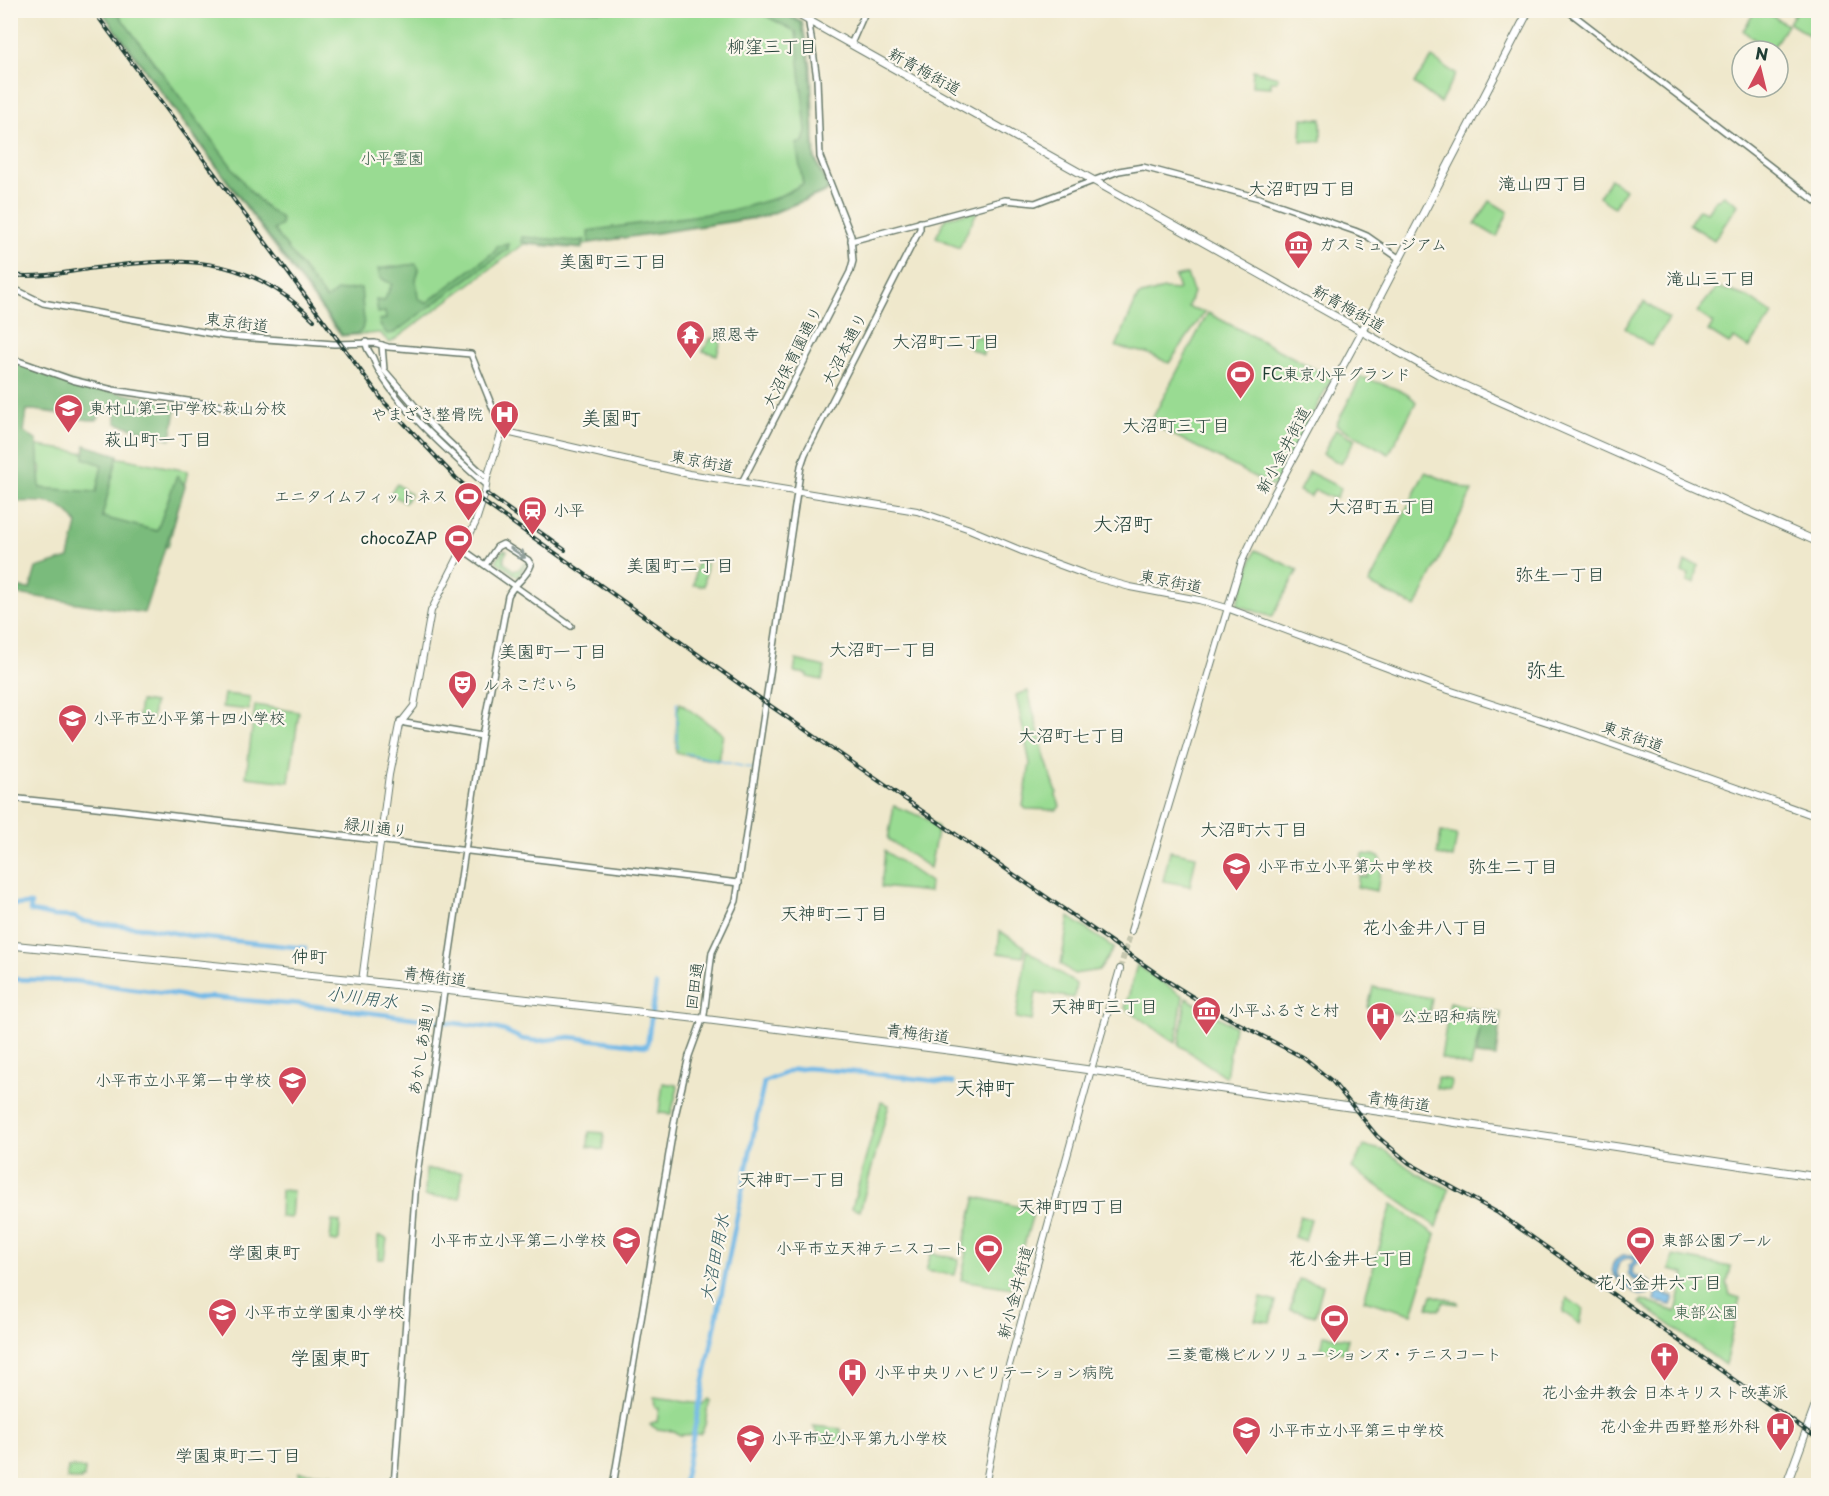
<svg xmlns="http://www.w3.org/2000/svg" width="1829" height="1496" font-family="'Playpen Sans','Klee One',sans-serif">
  <rect width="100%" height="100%" fill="#fbf7ec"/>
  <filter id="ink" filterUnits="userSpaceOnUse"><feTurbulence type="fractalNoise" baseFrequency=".0167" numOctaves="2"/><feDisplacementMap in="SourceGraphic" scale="12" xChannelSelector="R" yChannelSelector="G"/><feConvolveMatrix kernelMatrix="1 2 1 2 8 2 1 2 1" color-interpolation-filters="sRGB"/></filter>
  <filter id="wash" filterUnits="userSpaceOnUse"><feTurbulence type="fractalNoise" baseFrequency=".008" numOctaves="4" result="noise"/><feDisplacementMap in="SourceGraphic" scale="24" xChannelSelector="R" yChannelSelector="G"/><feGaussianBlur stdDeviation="1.35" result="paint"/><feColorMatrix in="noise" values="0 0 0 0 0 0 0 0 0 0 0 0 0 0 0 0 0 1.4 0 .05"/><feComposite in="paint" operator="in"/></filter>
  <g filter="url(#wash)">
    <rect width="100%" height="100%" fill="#efe8cc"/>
    <g fill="#99db92" stroke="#5c8c63" stroke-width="1.5">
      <path d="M1797,10L1818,11V41L1789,23Z"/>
      <path d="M101,11H782L802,21L811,65L815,157L830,190L764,217L584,244L582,249L524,244L390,343L380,333L341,336Z"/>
      <path d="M1755,11H1765L1787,25L1771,51L1743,31Z"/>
      <path d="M1432,58L1456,74L1440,103L1414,83Z"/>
      <path d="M1253,70L1278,77L1277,81H1271V87L1252,86Z"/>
      <path d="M1302,118L1321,119V141H1301Z"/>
      <path d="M1610,179L1625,189L1614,207L1599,197Z"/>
      <path d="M1724,195L1738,205L1714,240L1689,224L1699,209L1707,212L1714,202Z"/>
      <path d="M1490,201L1508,212L1497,237L1475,224Z"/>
      <path d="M978,210L959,248L936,237L946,218Z"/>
      <path d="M1187,274L1193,292L1188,307L1205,312L1169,363L1147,353L1116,347L1138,296L1164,289L1179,290L1175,277Z"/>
      <path d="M1717,287L1748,297L1773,314L1749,348L1734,338L1729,344L1708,331L1713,323L1697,312Z"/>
      <path d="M1644,302L1669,319L1651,346L1625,328Z"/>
      <path d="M1208,313L1332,378L1274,487L1150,423Z"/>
      <path d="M975,335L985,339L983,355L969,348Z"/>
      <path d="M711,338L721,341L717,355L703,351Z"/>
      <path d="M1361,377C1375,382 1408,390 1416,402L1389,454L1336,425Z"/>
      <path d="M1336,429L1355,439L1341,464L1323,454Z"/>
      <path d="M32,445L126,459L188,471L168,547L105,535L107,526L100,508L27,484L41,474V466L23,460Z"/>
      <path d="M1309,472L1341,488L1336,498H1332L1315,490L1310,497L1299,491Z"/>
      <path d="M1425,472L1472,491L1416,607L1369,584Z"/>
      <path d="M397,484L410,494L405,503L390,493Z"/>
      <path d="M503,550L507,551L504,557V562L513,570H518L525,562L526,564L518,577L496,561Z"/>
      <path d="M1255,550L1298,570L1272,617L1237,605Z"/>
      <path d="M1685,562L1698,565L1695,583L1687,582L1689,574L1682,573Z"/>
      <path d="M699,563L707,564L704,586L694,585L696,565Z"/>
      <path d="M796,660L825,667L822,680L807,677V674L794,672Z"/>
      <path d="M1028,691L1045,758L1057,793L1056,795L1060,806L1057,810L1026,809L1023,806L1030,763L1016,695Z"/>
      <path d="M224,694L250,697L249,710L222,707Z"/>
      <path d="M140,701L154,703L152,719L138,717Z"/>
      <path d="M680,703L723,734L718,761L676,753L677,712Z"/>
      <path d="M255,705L299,712L289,782L246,777Z"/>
      <path d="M894,806L923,817L938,827L930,868L888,839Z"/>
      <path d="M1441,832L1457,835L1453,858L1437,855Z"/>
      <path d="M885,851L930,882L929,892L881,887Z"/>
      <path d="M1170,851L1196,856L1190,886L1163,881Z"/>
      <path d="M1363,854L1379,856L1382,861L1377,891L1357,887L1359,876L1367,877L1368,868L1361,866Z"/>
      <path d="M1069,917L1114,948L1099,970L1074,974L1061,964Z"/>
      <path d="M1000,931L1025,947L1023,957L998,953Z"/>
      <path d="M1027,950L1076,984L1074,998L1036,992L1032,1021L1016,1018Z"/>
      <path d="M1137,965L1183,996L1176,1043L1125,1008Z"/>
      <path d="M1373,987L1432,998L1428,1020L1368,1008Z"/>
      <path d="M1186,998L1234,1026L1226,1077L1179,1045Z"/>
      <path d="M1450,1002L1484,1011L1471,1067L1441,1058Z"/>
      <path d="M1437,1078L1451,1080L1450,1090L1436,1088Z"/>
      <path d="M663,1083L676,1085L678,1087L671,1114L659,1113Z"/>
      <path d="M881,1102L889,1105L860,1211L852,1208Z"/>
      <path d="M589,1132L604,1133L603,1150L588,1147Z"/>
      <path d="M1364,1146L1386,1151L1416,1173L1449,1189L1437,1227L1352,1168Z"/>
      <path d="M426,1169L462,1172L460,1198L425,1196Z"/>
      <path d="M281,1190L293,1191L291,1218L280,1217Z"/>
      <path d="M976,1197L1034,1210L1012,1288L961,1280L967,1252L962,1250Z"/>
      <path d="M1392,1204L1436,1235L1412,1314L1364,1300Z"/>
      <path d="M1300,1216L1311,1219L1305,1241L1294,1237Z"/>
      <path d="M332,1221L340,1222L339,1240L337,1242L330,1241Z"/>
      <path d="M380,1236L387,1239L384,1259H378V1237Z"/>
      <path d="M931,1253L959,1259L955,1275L926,1271Z"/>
      <path d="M1673,1256L1731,1267L1727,1283L1730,1295L1740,1298L1725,1365L1640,1303L1642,1300L1676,1312L1685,1274L1669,1270Z"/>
      <path d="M1299,1279L1323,1285L1315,1316L1290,1309Z"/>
      <path d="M1432,1295L1458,1302V1304L1443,1302L1439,1310L1428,1307Z"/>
      <path d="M1261,1298L1276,1302L1270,1322L1255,1320Z"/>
      <path d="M1567,1298L1583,1309L1580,1324L1563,1312Z"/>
      <path d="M1324,1335L1348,1339L1344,1353L1321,1349Z"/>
      <path d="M654,1398L703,1404L708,1399L710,1401C704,1412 709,1424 700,1434L680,1435L673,1431L657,1429L650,1425L654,1422H657L659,1408L655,1407Z"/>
      <path d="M813,1426L841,1429L839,1444L822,1442Z"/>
      <path d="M68,1467L85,1469L84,1478H81V1480L67,1479Z"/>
      <path d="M299,1472L333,1474V1485H298Z"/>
    </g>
    <g fill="#7abb7c" stroke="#4c7c58" stroke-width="1.5">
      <path d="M102,11H116L249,190L268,209L281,218V225L274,230L326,299L337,291L361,288L364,321L362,330L356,334L342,335Z"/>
      <path d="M466,11H521C501,20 485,16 466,11Z"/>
      <path d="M757,11H779L801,23L810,66L814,158L828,190L764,216L589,243L588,231L735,210L776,198L803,184L796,144L803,142L806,131L796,32Z"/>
      <path d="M522,237L575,241L585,240L580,248L521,242Z"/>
      <path d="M508,244V249L394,333L387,334L380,325L379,320L386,319L385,312L378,313L376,300L384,301L392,284L380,278L378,269L416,264L419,269L416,280L418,298L426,303L495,251L497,246Z"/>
      <path d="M11,361L80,385L177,404L171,439L116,423V409L104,407L97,420C74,421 51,409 27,410L24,432L37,441L40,488L96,492L102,465L84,458L85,445L118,455L102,517L157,531L177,475L185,486L144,613L11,593V587L30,589L36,568L69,558L77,524C62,498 37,501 11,502Z"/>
      <path d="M1483,1010L1501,1013L1496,1057L1476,1055Z"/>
    </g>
    <g fill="#6fb8e7" stroke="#477a8e" stroke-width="1.5" fill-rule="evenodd">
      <path d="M1623,1255H1633L1639,1258L1638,1263L1633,1267L1632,1273L1635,1276L1650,1282L1651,1287L1648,1294L1639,1295C1626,1287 1596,1269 1623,1255ZM1629,1258L1635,1260L1629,1266L1628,1274L1632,1279L1647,1283L1645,1291H1640L1618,1277C1615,1267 1618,1259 1629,1258Z"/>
      <path d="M1657,1292L1674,1297L1671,1305L1655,1301Z"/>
    </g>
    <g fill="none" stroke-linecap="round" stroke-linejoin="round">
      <g stroke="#6fb8e7" stroke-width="1.5">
        <path d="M677,702V749"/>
        <path d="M685,753L754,769"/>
      </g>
      <g stroke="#6fb8e7" stroke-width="4.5">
        <path d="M10,905L31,904L30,911L53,916L74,917L82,921L103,924L148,928L197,937L305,948"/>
        <path d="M10,979L75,981L180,995L194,999L209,997L287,1004L292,1003L494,1028L505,1031L522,1039L537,1041L570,1037L647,1046L656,985"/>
        <path d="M683,1486L764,1082L792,1070L807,1068L866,1073L953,1083"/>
      </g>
    </g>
  </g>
  <g filter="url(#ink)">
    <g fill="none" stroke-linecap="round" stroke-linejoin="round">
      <path stroke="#c5c6ae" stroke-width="6" stroke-dasharray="6 3" stroke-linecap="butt" d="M1120,969L1131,931"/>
      <defs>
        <g id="tertiary">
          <path d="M1567,10L1818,203"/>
          <path d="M851,44L866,10"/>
          <path d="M851,241L1005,200L1035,203L1119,171L1143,167L1259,198L1355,231L1367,236L1400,259"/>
          <path d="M10,287L43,303L225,336L334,344L375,343L388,347L471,354L502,431"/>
          <path d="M366,342C366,350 370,352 373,358C388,399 452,455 486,485"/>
          <path d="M382,345L384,370L434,428L487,478"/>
          <path d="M10,358L72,380L113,390L249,410"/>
          <path d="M742,482L850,272L853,261L851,236L820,157L817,79L807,10"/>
          <path d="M462,549L571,626"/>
          <path d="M400,721L405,723L482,736"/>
          <path d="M10,798L115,809L739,883"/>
          <path d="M394,1486L416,1181L482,736L508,596C513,584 526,579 531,565L528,560L503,544L497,547L485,565"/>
          <path d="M613,1486L676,1112L689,1056L704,1015L712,952L736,901L801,466L805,454L920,229V222"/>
        </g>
        <g id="secondary">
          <path d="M1131,931L1242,561L1274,494L1362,331"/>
          <path d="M362,981L389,775L399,725L414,706L431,611L475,524L485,493L487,478L502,431L689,474L917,511L967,528L1022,551L1090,576L1130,587L1199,600L1227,608L1433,685L1575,731L1818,817"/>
          <path d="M985,1486L1008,1369L1089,1077L1120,969"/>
        </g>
        <g id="primary">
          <path d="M790,10L1438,374L1818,542"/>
          <path d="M1362,331L1529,10"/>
          <path d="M10,945L346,979L710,1020L956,1051L1405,1115L1818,1177"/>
          <path d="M1786,1486L1818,1399"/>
        </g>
      </defs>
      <use href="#tertiary" stroke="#687969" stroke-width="8"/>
      <use href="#secondary" stroke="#687969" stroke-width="8"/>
      <use href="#primary" stroke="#687969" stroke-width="9"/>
      <use href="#tertiary" stroke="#fff" stroke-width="5"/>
      <use href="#secondary" stroke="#fff" stroke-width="6"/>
      <use href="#primary" stroke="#fff" stroke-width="7"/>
      <defs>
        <g id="rail">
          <path d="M93,10L384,402L456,478L482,501L765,702L1169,982L1217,1012L1302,1057L1332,1081L1377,1136L1409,1163L1498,1213L1818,1439"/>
          <path d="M10,275C36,278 63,273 88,269C178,257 244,251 314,320"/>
          <path d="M487,494L565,550"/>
        </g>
      </defs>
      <use href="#rail" stroke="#1f3d34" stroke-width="4"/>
      <use href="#rail" stroke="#fbf7ec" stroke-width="1.5" stroke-dasharray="4.5" stroke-linecap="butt"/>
    </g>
    <defs><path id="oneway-shaft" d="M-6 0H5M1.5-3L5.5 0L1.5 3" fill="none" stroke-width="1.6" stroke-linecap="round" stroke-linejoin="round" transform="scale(1.5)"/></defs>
    <use stroke="#8f9e9a" href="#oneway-shaft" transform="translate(518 553) rotate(34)"/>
  </g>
  <defs>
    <symbol id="museum-pin" viewBox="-11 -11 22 30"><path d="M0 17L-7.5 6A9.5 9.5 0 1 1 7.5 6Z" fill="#d1495b" stroke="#fbf7ec"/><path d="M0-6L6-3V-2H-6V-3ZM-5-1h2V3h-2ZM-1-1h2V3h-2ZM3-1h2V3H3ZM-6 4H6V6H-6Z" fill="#fff"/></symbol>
    <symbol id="temple-pin" viewBox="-11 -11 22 30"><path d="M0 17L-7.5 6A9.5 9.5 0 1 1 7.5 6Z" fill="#d1495b" stroke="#fbf7ec"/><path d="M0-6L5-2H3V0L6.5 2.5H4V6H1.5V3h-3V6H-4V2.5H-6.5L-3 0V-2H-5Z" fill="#fff"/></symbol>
    <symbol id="stadium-pin" viewBox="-11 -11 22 30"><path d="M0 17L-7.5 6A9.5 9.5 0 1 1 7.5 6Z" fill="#d1495b" stroke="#fbf7ec"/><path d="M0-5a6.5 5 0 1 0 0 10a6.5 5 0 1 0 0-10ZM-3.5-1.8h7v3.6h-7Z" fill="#fff"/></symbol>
    <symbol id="school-pin" viewBox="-11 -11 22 30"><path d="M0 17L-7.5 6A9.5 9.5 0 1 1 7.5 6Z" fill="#d1495b" stroke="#fbf7ec"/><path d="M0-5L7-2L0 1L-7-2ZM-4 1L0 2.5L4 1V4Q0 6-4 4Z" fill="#fff"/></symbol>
    <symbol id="hospital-pin" viewBox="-11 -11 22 30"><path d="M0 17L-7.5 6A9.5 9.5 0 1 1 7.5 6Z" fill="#d1495b" stroke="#fbf7ec"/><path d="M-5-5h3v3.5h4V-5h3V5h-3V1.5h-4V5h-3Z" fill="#fff"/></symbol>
    <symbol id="station-pin" viewBox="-11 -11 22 30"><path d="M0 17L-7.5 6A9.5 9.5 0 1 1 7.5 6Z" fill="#d1495b" stroke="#fbf7ec"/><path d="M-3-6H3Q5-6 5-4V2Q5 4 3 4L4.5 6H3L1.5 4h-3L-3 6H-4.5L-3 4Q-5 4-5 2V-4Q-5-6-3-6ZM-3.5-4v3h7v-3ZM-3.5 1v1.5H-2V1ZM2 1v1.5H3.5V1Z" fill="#fff"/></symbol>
    <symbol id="theatre-pin" viewBox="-11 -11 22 30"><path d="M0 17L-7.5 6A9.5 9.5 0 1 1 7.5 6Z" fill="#d1495b" stroke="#fbf7ec"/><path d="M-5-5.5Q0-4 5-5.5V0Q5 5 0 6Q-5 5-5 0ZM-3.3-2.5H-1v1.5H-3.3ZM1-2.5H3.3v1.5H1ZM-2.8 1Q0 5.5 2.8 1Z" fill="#fff"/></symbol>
    <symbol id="church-pin" viewBox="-11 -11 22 30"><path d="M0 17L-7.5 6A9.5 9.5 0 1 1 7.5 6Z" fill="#d1495b" stroke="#fbf7ec"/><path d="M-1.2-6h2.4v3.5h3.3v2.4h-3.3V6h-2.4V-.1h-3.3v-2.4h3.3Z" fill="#fff"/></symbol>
  </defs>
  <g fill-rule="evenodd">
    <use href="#museum-pin" x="1282" y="228" width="33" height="45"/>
    <use href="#temple-pin" x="674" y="318" width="33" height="45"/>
    <use href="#stadium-pin" x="1224" y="358" width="33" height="45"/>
    <use href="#school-pin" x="52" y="392" width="33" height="45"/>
    <use href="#hospital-pin" x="488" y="398" width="33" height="45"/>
    <use href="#stadium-pin" x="452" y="480" width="33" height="45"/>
    <use href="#station-pin" x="516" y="494" width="33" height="45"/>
    <use href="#stadium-pin" x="442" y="522" width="33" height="45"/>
    <use href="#theatre-pin" x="446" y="668" width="33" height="45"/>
    <use href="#school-pin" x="56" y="702" width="33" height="45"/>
    <use href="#school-pin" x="1220" y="850" width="33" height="45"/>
    <use href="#museum-pin" x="1190" y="994" width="33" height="45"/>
    <use href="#hospital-pin" x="1364" y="1000" width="33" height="45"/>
    <use href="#school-pin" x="276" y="1064" width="33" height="45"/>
    <use href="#school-pin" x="610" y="1224" width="33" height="45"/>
    <use href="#stadium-pin" x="1624" y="1224" width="33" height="45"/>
    <use href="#stadium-pin" x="972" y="1232" width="33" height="45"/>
    <use href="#school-pin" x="206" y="1296" width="33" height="45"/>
    <use href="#stadium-pin" x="1318" y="1302" width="33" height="45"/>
    <use href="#church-pin" x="1648" y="1340" width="33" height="45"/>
    <use href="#hospital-pin" x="836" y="1356" width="33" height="45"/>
    <use href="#hospital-pin" x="1764" y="1410" width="33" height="45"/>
    <use href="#school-pin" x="1230" y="1414" width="33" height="45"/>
    <use href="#school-pin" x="734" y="1422" width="33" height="45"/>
  </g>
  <g text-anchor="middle" stroke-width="4.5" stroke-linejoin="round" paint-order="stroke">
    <g font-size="16" fill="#1f3d34" stroke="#fbf7ec">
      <text transform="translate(925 71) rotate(29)" y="6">新青梅街道</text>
      <text transform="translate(1349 308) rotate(29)" y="6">新青梅街道</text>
      <text transform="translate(237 322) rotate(7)" y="6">東京街道</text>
      <text transform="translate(844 349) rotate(-63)" y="6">大沼本通り</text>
      <text transform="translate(792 357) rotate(-63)" y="6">大沼保育園通り</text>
      <text transform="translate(1283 450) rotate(-62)" y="6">新小金井街道</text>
      <text transform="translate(702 461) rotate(10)" y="6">東京街道</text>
      <text transform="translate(1171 581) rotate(11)" y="6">東京街道</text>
      <text transform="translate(1633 736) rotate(19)" y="6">東京街道</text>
      <text transform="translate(376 827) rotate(7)" y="6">緑川通り</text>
      <text transform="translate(435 976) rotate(7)" y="6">青梅街道</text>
      <text transform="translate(694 986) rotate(-82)" y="6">回田通</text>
      <text transform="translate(918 1033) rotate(7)" y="6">青梅街道</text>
      <text transform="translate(421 1048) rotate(-81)" y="6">あかしあ通り</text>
      <text transform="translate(1399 1101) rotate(8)" y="6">青梅街道</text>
      <text transform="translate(1015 1292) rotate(-75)" y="6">新小金井街道</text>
    </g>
    <g font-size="16" fill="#375d47" stroke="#fbf7ec">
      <text x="392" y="164">小平霊園</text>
      <text x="1706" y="1318">東部公園</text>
    </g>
    <g font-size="16" fill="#1f3d34" stroke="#fbf7ec" text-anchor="start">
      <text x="1319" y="250">ガスミュージアム</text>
      <text x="711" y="340">照恩寺</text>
      <text x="1262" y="380">FC東京小平グランド</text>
      <text x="89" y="414">東村山第三中学校 萩山分校</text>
      <text x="483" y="420" text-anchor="end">やまざき整骨院</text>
      <text x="448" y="502" text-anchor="end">エニタイムフィットネス</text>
      <text x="553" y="516">小平</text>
      <text x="437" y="544" text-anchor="end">chocoZAP</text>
      <text x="483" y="690">ルネこだいら</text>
      <text x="93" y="724">小平市立小平第十四小学校</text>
      <text x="1257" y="872">小平市立小平第六中学校</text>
      <text x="1228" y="1016">小平ふるさと村</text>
      <text x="1401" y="1022">公立昭和病院</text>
      <text x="271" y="1086" text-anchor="end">小平市立小平第一中学校</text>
      <text x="606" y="1246" text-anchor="end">小平市立小平第二小学校</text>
      <text x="1662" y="1246">東部公園プール</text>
      <text x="968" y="1254" text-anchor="end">小平市立天神テニスコート</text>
      <text x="244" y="1318">小平市立学園東小学校</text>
      <text x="1334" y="1360" text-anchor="middle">三菱電機ビルソリューションズ・テニスコート</text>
      <text x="874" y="1378">小平中央リハビリテーション病院</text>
      <text x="1665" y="1398" text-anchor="middle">花小金井教会 日本キリスト改革派</text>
      <text x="1760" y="1432" text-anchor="end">花小金井西野整形外科</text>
      <text x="1268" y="1436">小平市立小平第三中学校</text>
      <text x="771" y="1444">小平市立小平第九小学校</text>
    </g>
    <g font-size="18" fill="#1f3d34" stroke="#fbf7ec">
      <text x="772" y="53">柳窪三丁目</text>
      <text x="1543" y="190">滝山四丁目</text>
      <text x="1302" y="195">大沼町四丁目</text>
      <text x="613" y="268">美園町三丁目</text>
      <text x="1711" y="285">滝山三丁目</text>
      <text x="946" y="348">大沼町二丁目</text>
      <text x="1176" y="432">大沼町三丁目</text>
      <text x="158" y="446">萩山町一丁目</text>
      <text x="1382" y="513">大沼町五丁目</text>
      <text x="680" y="572">美園町二丁目</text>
      <text x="1560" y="581">弥生一丁目</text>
      <text x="883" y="656">大沼町一丁目</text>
      <text x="553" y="658">美園町一丁目</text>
      <text x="1072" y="742">大沼町七丁目</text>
      <text x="1254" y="836">大沼町六丁目</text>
      <text x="1513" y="873">弥生二丁目</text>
      <text x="834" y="920">天神町二丁目</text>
      <text x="1425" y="934">花小金井八丁目</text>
      <text x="309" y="963">仲町</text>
      <text x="1104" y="1013">天神町三丁目</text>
      <text x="792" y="1186">天神町一丁目</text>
      <text x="1071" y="1213">天神町四丁目</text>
      <text x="264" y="1259">学園東町</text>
      <text x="1351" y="1265">花小金井七丁目</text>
      <text x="1659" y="1289">花小金井六丁目</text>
      <text x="238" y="1462">学園東町二丁目</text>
    </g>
    <g font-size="18" font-style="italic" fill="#335c61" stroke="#fbf7ec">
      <text transform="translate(362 998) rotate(7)" y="6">小川用水</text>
      <text transform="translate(715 1258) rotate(-79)" y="6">大沼田用水</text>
    </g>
    <g font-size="20" fill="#1f3d34" stroke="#fbf7ec">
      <text x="611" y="425">美園町</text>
      <text x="1123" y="531">大沼町</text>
      <text x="1546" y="677">弥生</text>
      <text x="985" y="1095">天神町</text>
      <text x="330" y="1365">学園東町</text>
    </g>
  </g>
  <rect width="1829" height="1496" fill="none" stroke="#fbf7ec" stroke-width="36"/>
  <g transform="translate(1760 69) rotate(7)"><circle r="28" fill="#fbf7ec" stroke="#a3ada2" stroke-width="1.5"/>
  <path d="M0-4.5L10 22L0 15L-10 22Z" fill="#d1495b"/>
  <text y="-9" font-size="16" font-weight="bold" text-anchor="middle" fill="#1f3d34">N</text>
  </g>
</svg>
